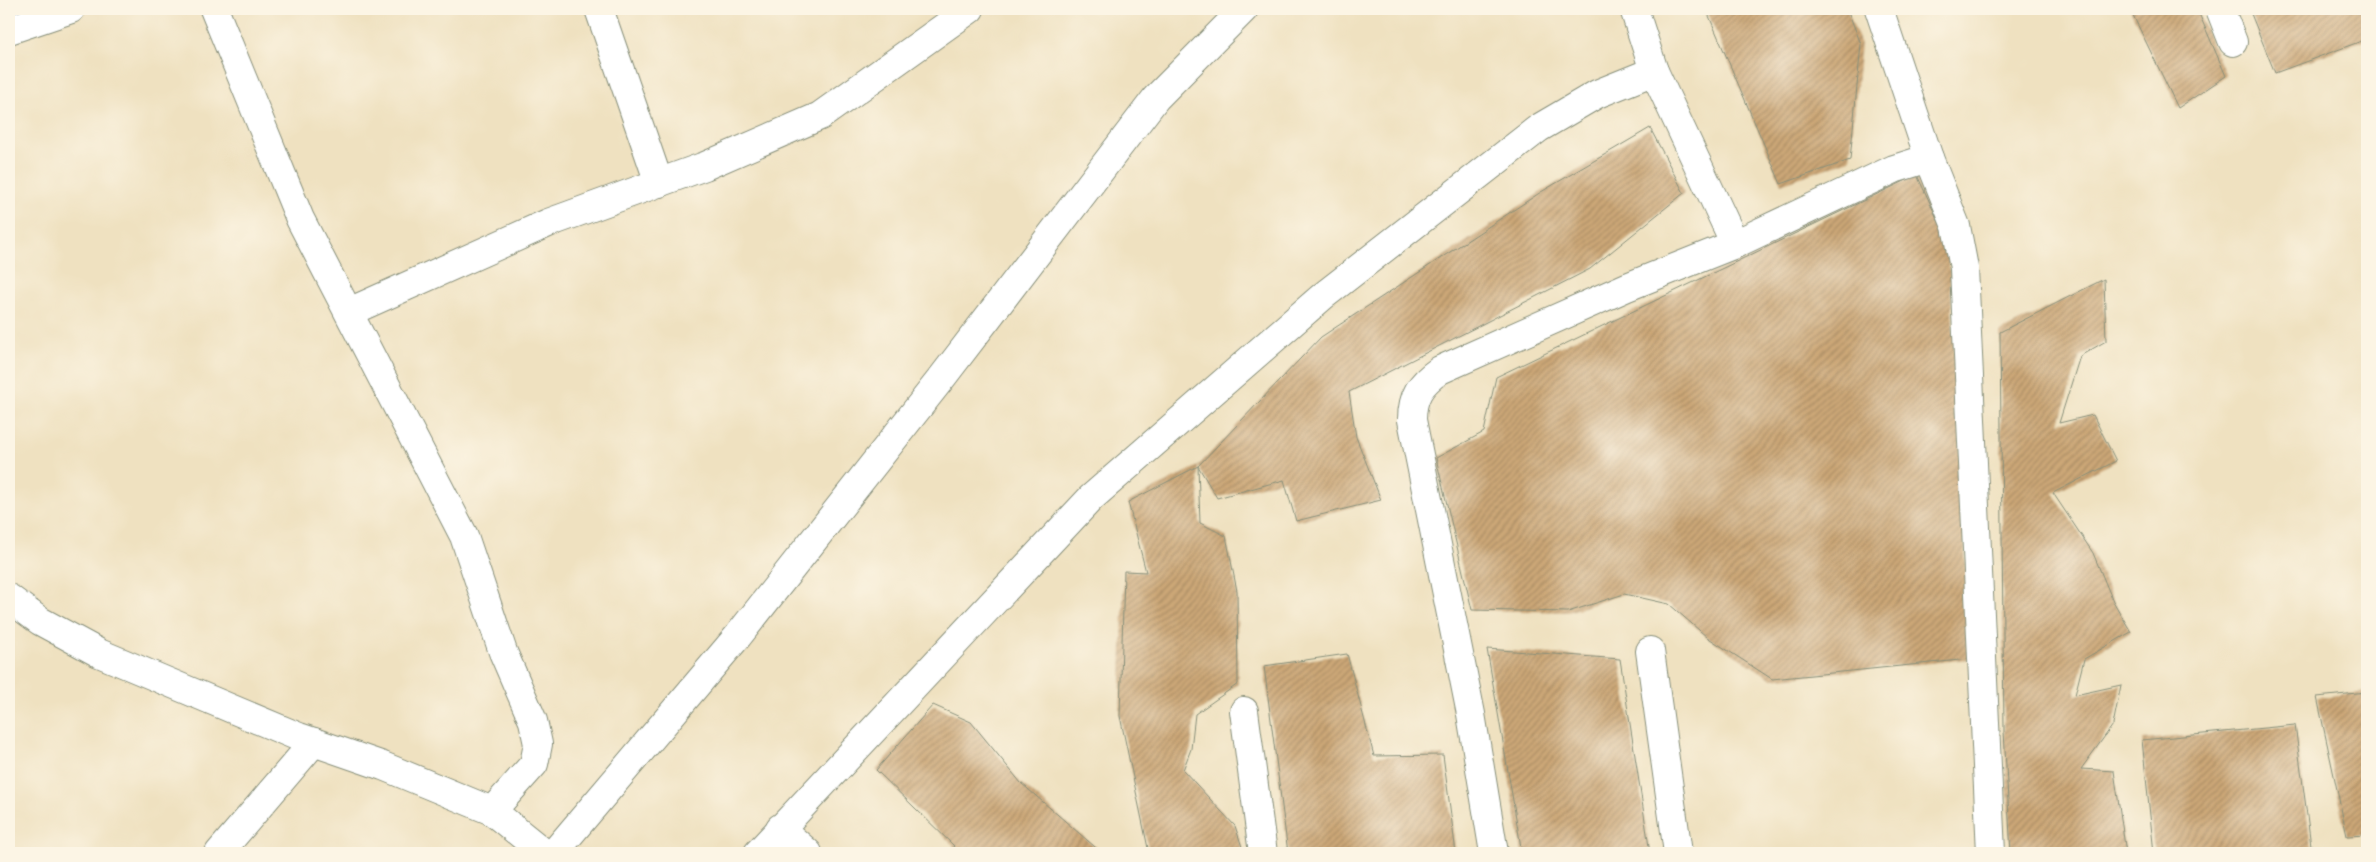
<svg xmlns="http://www.w3.org/2000/svg" width="2376" height="862" font-family="'Indie Flower',sans-serif">
  <defs>
    <pattern id="building-hatch" width="6" height="6" patternUnits="userSpaceOnUse" patternTransform="scale(1.25)"><rect width="6" height="6" fill="#cca777"/><path d="M-1 1l2-2M0 6l6-6M5 7l2-2" fill="none" stroke="#a58962"/></pattern>
  </defs>
  <rect width="100%" height="100%" fill="#fcf5e5"/>
  <filter id="ink" filterUnits="userSpaceOnUse"><feTurbulence type="fractalNoise" baseFrequency=".02" numOctaves="2"/><feDisplacementMap in="SourceGraphic" scale="10" xChannelSelector="R" yChannelSelector="G"/><feConvolveMatrix kernelMatrix="1 2 1 2 8 2 1 2 1" color-interpolation-filters="sRGB"/></filter>
  <filter id="wash" filterUnits="userSpaceOnUse"><feTurbulence type="fractalNoise" baseFrequency=".0096" numOctaves="4" result="noise"/><feDisplacementMap in="SourceGraphic" scale="20" xChannelSelector="R" yChannelSelector="G"/><feGaussianBlur stdDeviation="1.12" result="paint"/><feColorMatrix in="noise" values="0 0 0 0 0 0 0 0 0 0 0 0 0 0 0 0 0 1.4 0 .05"/><feComposite in="paint" operator="in"/></filter>
  <g filter="url(#wash)">
    <rect width="100%" height="100%" fill="#efe1c0"/>
    <g id="blocks">
      <g fill="url(#building-hatch)">
        <path d="M1706,9H1847L1861,44L1850,160L1781,184Z"/>
        <path d="M2130,9H2197L2226,76L2178,108Z"/>
        <path d="M2249,9H2362L2367,22V39L2275,73Z"/>
        <path d="M1650,128L1684,193L1590,269L1349,392L1356,437L1381,500L1296,521L1284,480L1217,498L1198,466L1200,523L1226,536L1237,591L1238,684L1195,714L1191,749L1183,770L1235,826L1244,853H1149L1120,716L1124,571L1146,572L1128,502L1198,466L1321,337L1541,192Z"/>
        <path d="M1917,175L1948,242L1960,436L1970,659L1772,679L1707,637L1669,604L1624,594L1568,612L1472,610L1436,458L1484,432L1496,377Z"/>
        <path d="M2104,279L2106,341L2080,356L2059,423L2093,415L2116,461L2053,493L2093,553L2113,601L2131,632L2084,659L2075,695L2121,685L2113,725L2081,769L2114,771L2126,853H2011L2004,731L2000,332Z"/>
        <path d="M1487,649L1620,659L1650,853H1522Z"/>
        <path d="M1347,654L1374,756L1443,755L1456,853H1288L1264,666Z"/>
        <path d="M2367,692V835L2347,836L2317,697Z"/>
        <path d="M933,705L971,722L1021,783L1102,853H948L954,846L876,770Z"/>
        <path d="M2295,725L2312,853H2154L2142,740Z"/>
      </g>
    </g>
  </g>
  <g filter="url(#ink)">
    <use href="#blocks" fill-opacity="0" stroke="#878f7a" stroke-width="1"/>
    <g fill="none" stroke-linecap="round" stroke-linejoin="round">
      <defs>
        <g id="minor">
          <path d="M214,9L300,219L464,536L503,652L533,721L538,744L534,764L492,811"/>
          <path d="M599,9L659,183"/>
          <path d="M1634,9L1654,71"/>
          <path d="M2220,9L2233,42"/>
          <path d="M9,30L71,9"/>
          <path d="M1929,158L1956,226L1964,268L1991,853"/>
          <path d="M349,312L548,223L705,166L820,116L970,9"/>
          <path d="M9,598L40,621L99,653L299,737L383,766L492,811L544,853"/>
          <path d="M1650,651L1678,853"/>
          <path d="M1244,711L1263,853"/>
          <path d="M780,828L808,853"/>
          <path d="M219,853L314,742"/>
          <path d="M554,853L738,636L944,375L1156,98L1244,9"/>
          <path d="M758,853L1091,498L1323,296L1539,128L1597,94L1654,71L1735,244"/>
          <path d="M1494,853L1471,714L1412,420C1412,396 1420,384 1440,370L1627,287L1735,244L1894,169L1929,158L1879,9"/>
        </g>
      </defs>
      <use href="#minor" stroke="#878f7a" stroke-width="30"/>
      <use href="#minor" stroke="#fff" stroke-width="28"/>
    </g>
  </g>
  <rect width="2376" height="862" fill="none" stroke="#fcf5e5" stroke-width="30"/>
</svg>
